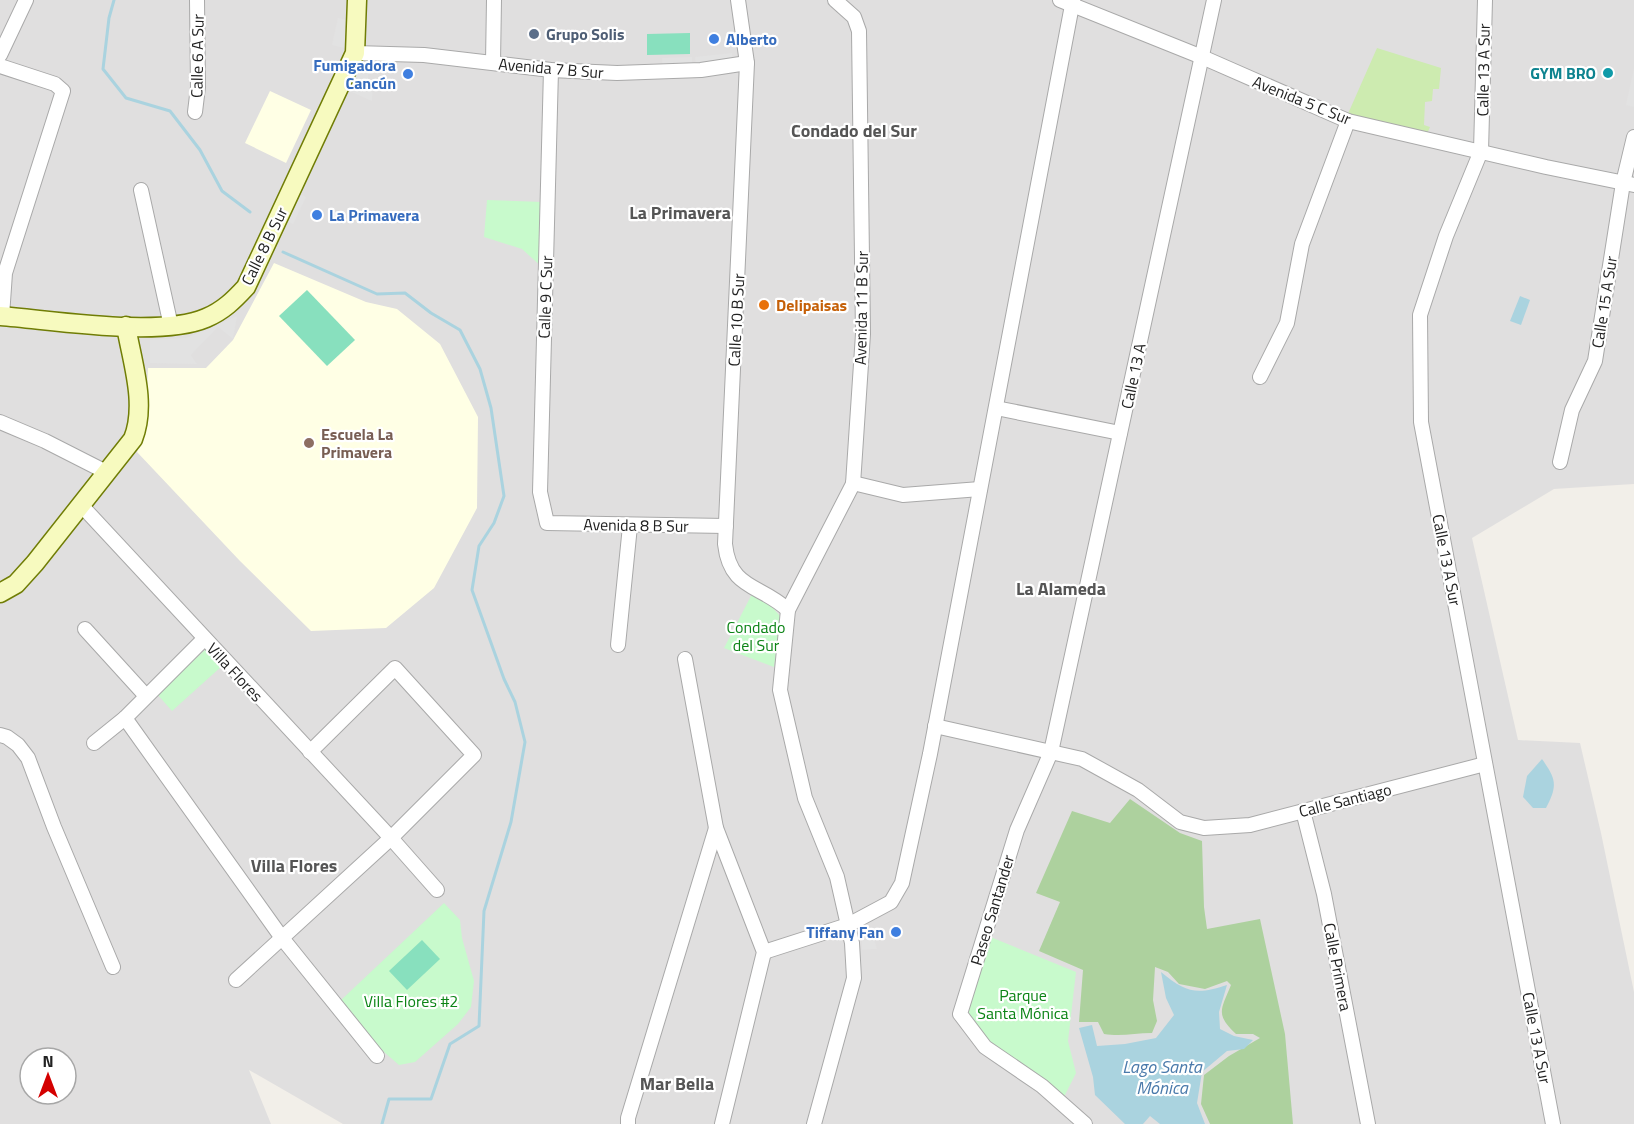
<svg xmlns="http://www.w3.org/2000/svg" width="1634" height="1124" font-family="'Titillium Web',sans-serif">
  <rect width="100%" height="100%" fill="#f2efe9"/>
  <path fill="#e0dfdf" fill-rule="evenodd" d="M0,0H1634V484L1554,489L1472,538L1518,740L1580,743L1601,833L1634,992V1124H343L249,1070L271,1124H0ZM30,1058H66V1094H30Z"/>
  <g fill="#ffffe5">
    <path d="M270,91L311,110L286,163L245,143Z"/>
    <path d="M274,263L366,302L397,309L440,344L478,417L477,508L434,588L386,628L311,631L240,561L137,452L145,433L148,368H206L233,340Z"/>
  </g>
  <path fill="#cdebb0" d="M1377,48L1441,68L1439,89H1433L1432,101L1425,102L1424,125L1430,127L1426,136L1347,116Z"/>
  <path fill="#add19e" d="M1130,799L1180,833L1202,841L1204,907L1207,929L1260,919L1285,1034L1293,1124H1210L1201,1104L1204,1075L1229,1056L1260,1038L1253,1034H1236C1215,1014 1221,1010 1231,985L1227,981L1205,989L1179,984L1168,972L1155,967L1153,1000L1157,1021L1152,1033C1135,1033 1121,1037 1104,1034L1098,1022H1079L1083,970L1039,951L1060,902L1036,893L1072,811L1110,823Z"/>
  <g fill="#c8facc">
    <path d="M487,200L543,202V268L522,249L484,237Z"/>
    <path d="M752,594L771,606L781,617L774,667L724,648Z"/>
    <path d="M206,649L222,666L172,711L157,694Z"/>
    <path d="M444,903L460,920L462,938L474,981L471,1007L458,1024L415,1062L399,1065L384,1052L340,1001Z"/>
    <path d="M988,936L1076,972L1068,1041L1076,1073L1064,1097L990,1045L965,1011Z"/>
  </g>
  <g fill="#88e0be">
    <path d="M690,33V54L647,55V34Z"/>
    <path d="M307,290L355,340L327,366L279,316Z"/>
    <path d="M422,940L440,959L407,990L389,971Z"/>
  </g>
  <g fill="#e2e2e2">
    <path d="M338,18L352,21L345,48L332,45Z"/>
    <path d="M732,53V60L696,64L695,57Z"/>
    <path d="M692,57V67L663,68L662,58Z"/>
    <path d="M358,67H368V80H373L372,101L347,90Z"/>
    <path d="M1634,69V107L1626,105Z"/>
    <path d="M299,194L306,197L293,224L286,221Z"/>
    <path d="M237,316L233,339L218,327L191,355L197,364L150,363V340L186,338Z"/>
    <path d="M870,927L877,949L862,950V930Z"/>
  </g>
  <g fill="#aad3df">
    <path d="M1520,296L1530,300L1521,325L1510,321Z"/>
    <path d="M1542,759C1556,779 1558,785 1546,808H1533L1523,797L1527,776Z"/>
    <path d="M1161,972C1186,993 1197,995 1227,985L1219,1012L1220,1029L1234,1036L1253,1040L1244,1049L1227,1051L1202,1072L1197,1103L1205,1124H1160L1150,1116L1143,1124H1125L1095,1095L1093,1077L1079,1028L1092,1025L1097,1046L1125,1044L1156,1038L1174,1015L1166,998Z"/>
  </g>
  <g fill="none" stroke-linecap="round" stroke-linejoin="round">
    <g stroke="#aad3df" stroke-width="3">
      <path d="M114,0L109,18L103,69L126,98L170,111L200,150L222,191L250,212"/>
      <path d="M283,252L377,294L405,293L431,313L460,330L480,369L491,408L504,496L494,523L479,546L472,590L504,679L515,702L525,742L511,822L484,911L479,1026L450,1044L431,1099H389L382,1124"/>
    </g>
    <defs>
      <g id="street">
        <path d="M738,0L747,63L725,544C730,590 760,584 788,610"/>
        <path d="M1060,0L1202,57L1348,121L1546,167L1634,185"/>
        <path d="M1485,0L1481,151L1446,236L1420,315L1421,422L1553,1124"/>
        <path d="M355,53L424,55L551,70L617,73L701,70L747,63"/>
        <path d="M0,55L26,0"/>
        <path d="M493,62L494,0"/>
        <path d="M0,66L55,84L63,91L5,273L2,316"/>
        <path d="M551,70L540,492L547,523L726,526"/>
        <path d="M195,112L198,87L197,0"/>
        <path d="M141,190L171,326"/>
        <path d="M1260,377L1287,323L1302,244L1348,121"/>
        <path d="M996,408L1120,433"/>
        <path d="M0,422L45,441L106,472"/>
        <path d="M1560,462L1572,410L1595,361L1623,183L1634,137"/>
        <path d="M853,483L903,495L980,489"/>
        <path d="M81,505L391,838L437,890"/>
        <path d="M85,629L146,696"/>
        <path d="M204,639L125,718L282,938L377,1056"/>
        <path d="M618,645L630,526"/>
        <path d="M685,659L716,828L764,952L722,1124"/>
        <path d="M935,726L1082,759L1138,790L1180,822L1204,828L1250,825L1485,764"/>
        <path d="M0,735L7,737L18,745L28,758L54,827L113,967"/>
        <path d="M94,743L125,718"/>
        <path d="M1303,811L1324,894L1368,1124"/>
        <path d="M764,952L848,925L891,902L902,883L930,754L1073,0"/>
        <path d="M236,980L391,838L474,755L395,668L310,752"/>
        <path d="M628,1124V1118L716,828"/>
        <path d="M814,1124L854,978L852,943L837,877L805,798L780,690L788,610L853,484L863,334L859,31L854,17L835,0"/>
        <path d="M1085,1124L1042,1086L985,1047L960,1014L1017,830L1051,752L1214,0"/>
      </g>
      <g id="secondary">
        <path d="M0,316C53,320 159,338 206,318C223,311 234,300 246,287L355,53L357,0"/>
        <path d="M0,593L16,584L35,563L133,439C147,404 132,362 126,326"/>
      </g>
    </defs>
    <use href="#street" stroke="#a9a9a9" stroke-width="16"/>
    <use href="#secondary" stroke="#707d05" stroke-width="21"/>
    <use href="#street" stroke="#fff" stroke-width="14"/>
    <use href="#secondary" stroke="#f7fabf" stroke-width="18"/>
  </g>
  <circle fill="#5c6f8a" stroke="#fff" stroke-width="2" cx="534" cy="34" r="6"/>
  <g fill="#3f7fe0" stroke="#fff" stroke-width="2">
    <circle cx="714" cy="39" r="6"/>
    <circle cx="408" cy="74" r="6"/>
    <circle cx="317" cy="215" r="6"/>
    <circle cx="896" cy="932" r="6"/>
  </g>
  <circle fill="#0f9aa8" stroke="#fff" stroke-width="2" cx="1608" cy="73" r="6"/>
  <circle fill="#e8710a" stroke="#fff" stroke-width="2" cx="764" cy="305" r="6"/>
  <circle fill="#8d6e63" stroke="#fff" stroke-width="2" cx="309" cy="443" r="6"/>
  <g text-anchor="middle" stroke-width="4.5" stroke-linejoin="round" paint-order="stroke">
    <g font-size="16" font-weight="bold" fill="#4e5e75" stroke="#fff" text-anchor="start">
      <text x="546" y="40">Grupo Solis</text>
    </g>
    <g font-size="16" font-weight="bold" fill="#366cbe" stroke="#fff" text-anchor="start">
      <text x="726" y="45">Alberto</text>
      <text x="396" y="71" text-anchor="end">Fumigadora<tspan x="396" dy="18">Cancún</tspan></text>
      <text x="329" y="221">La Primavera</text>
      <text x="884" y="938" text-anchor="end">Tiffany Fan</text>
    </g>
    <g font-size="16" fill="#222" stroke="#fff">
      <text transform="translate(197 56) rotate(-89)" y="6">Calle 6 A Sur</text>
      <text transform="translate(551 68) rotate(5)" y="6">Avenida 7 B Sur</text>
      <text transform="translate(1483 70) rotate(-89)" y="6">Calle 13 A Sur</text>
      <text transform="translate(1302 100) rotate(22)" y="6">Avenida 5 C Sur</text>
      <text transform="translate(264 246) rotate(-64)" y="6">Calle 8 B Sur</text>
      <text transform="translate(545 297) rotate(-88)" y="6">Calle 9 C Sur</text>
      <text transform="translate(1604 302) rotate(-81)" y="6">Calle 15 A Sur</text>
      <text transform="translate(861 308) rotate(-89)" y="6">Avenida 11 B Sur</text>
      <text transform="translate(736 320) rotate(-87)" y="6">Calle 10 B Sur</text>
      <text transform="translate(1133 376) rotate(-78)" y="6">Calle 13 A</text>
      <text transform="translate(636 525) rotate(1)" y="6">Avenida 8 B Sur</text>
      <text transform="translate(1447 560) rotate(79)" y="6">Calle 13 A Sur</text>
      <text transform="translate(235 672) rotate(47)" y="6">Villa Flores</text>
      <text transform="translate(1345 800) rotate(-14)" y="6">Calle Santiago</text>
      <text transform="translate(992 910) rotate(-73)" y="6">Paseo Santander</text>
      <text transform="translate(1338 967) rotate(79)" y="6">Calle Primera</text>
      <text transform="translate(1537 1038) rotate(79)" y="6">Calle 13 A Sur</text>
    </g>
    <g font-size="16" font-weight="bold" fill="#0d838f" stroke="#fff" text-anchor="end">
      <text x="1596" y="79">GYM BRO</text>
    </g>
    <g font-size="16" font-weight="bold" fill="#c56008" stroke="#fff" text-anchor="start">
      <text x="776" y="311">Delipaisas</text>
    </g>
    <g font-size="16" font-weight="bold" fill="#785e54" stroke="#fff" text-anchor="start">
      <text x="321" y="440">Escuela La<tspan x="321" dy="18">Primavera</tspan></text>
    </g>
    <g font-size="16" fill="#0c8416" stroke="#fff">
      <text x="756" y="633">Condado<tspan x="756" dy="18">del Sur</tspan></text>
      <text x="1023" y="1001">Parque<tspan x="1023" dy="18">Santa Mónica</tspan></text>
      <text x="411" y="1007">Villa Flores #2</text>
    </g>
    <g font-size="18" font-weight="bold" fill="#555" stroke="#fff">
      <text x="854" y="137">Condado del Sur</text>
      <text x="680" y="219">La Primavera</text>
      <text x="1061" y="595">La Alameda</text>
      <text x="294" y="872">Villa Flores</text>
      <text x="677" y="1090">Mar Bella</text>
    </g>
    <g font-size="18" font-style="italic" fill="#4a7aab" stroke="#fff">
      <text x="1162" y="1073">Lago Santa<tspan x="1162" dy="21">Mónica</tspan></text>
    </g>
  </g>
  <g transform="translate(48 1076)"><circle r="28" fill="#ffffff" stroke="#a7a7a7" stroke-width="1.5"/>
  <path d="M0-4.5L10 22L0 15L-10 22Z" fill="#d40000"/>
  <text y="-9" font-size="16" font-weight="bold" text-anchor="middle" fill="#222222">N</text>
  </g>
</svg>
